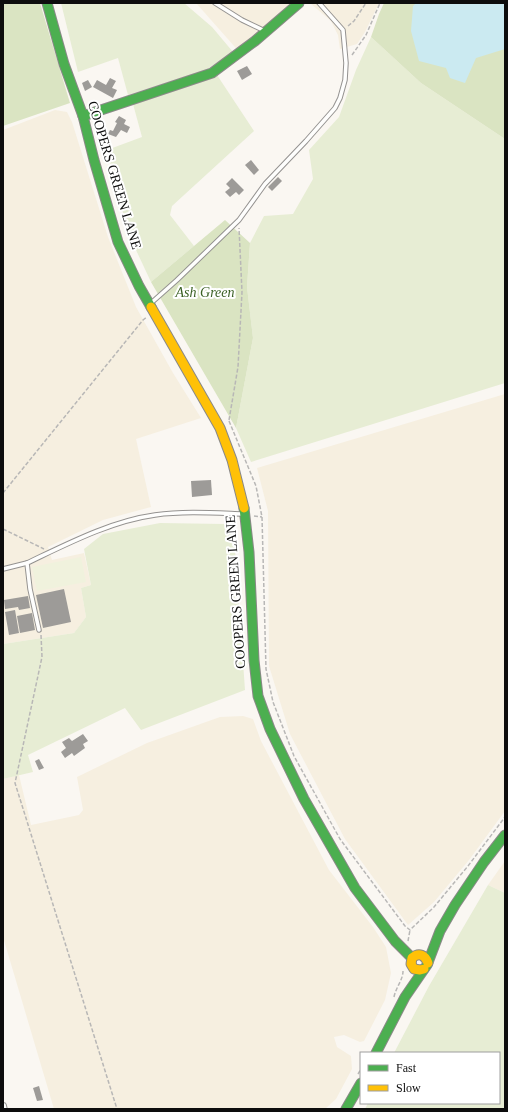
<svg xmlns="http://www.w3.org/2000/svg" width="508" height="1112" font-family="'Times New Roman',serif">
  <rect width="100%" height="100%" fill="#faf7f2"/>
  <g fill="#f6efe0">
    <path d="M196,3H304L242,55Z"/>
    <path d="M310,3H379L365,32L357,44L340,49L338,35L331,21Z"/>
    <path d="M55,110L67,112L72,122L108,237L136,307L173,373L201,418L136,439L151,507L103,520L48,547L52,560L84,553L91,585L81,588L86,617L74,633L3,644V130Z"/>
    <path d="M505,394V811L469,860L434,902L408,925L345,839L290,734L269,666L268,511L257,468Z"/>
    <path d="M243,716L253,719L261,741L329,870L373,927L386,947L391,973L385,1000L364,1041L360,1042L344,1035L334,1037L337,1047L351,1056L352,1069L336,1099L325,1109H54L3,937V779L19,775L31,825L79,815L83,810L77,777L147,743L220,717Z"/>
    <path d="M505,861V893L488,885Z"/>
  </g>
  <g fill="#e7edd4">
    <path d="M61,3H184L212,27L233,52L206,70L128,95L118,58L78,72L62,7Z"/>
    <path d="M371,37L421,83L505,139V383L251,462L236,428L253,338L247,287L250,243L264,216L293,214L313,179L309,150L339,117L356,70Z"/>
    <path d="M217,75L254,131L172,206L170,215L194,246L151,282L136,250L121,207L107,150L142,137L133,104Z"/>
    <path d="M160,523L225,524L234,535L245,690L141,730L125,708L28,755L33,772L3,779V644L74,633L86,617L81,588L91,585L84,549L103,534Z"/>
    <path d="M488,885L505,893V1109H365L368,1103H499V1053H394L429,986Z"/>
  </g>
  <g fill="#dae4c2">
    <path d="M3,3H40L70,103L3,126Z"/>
    <path d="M384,3H505V139L421,83L371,37L379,14Z"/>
    <path d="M225,220L250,243L247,287L253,338L236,428L151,282Z"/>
  </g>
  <path fill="#f0f2dd" d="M81,557L86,582L37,591L32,567Z"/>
  <path fill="#cbeaf1" d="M416,3H505V49L476,58L465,83L450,78L446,68L419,61L411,31L413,6Z"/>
  <g fill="#9d9b98">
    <path d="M247,66L252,74L242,80L237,71Z"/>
    <path d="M110,78L116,81L112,88L117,90L113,98L93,87L97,80L106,85Z"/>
    <path d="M88,80L92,87L85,91L82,83Z"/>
    <path d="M119,116L126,120L124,124L130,127L127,133L121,130L116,137L108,134L110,130L113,131L117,123L115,122Z"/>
    <path d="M108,135L110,142L103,144L101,137Z"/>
    <path d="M251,160L259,170L254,175L245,165Z"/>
    <path d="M278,177L282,181L272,191L268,187Z"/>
    <path d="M232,178L244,190L239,195L236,192L230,197L225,192L230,188L226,184Z"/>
    <path d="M211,480L212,495L192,497L191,481Z"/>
    <path d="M64,589L71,622L43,628L36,595Z"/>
    <path d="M28,596L30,608L19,610L18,607L5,609L4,600Z"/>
    <path d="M15,610L19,633L9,635L5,612Z"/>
    <path d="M32,613L35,630L20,633L17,616Z"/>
    <path d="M83,734L88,741L83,744L85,748L74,756L72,753L65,758L61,752L66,748L62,742L69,738L72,741Z"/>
    <path d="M39,759L44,768L39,770L35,761Z"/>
    <path d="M39,1086L43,1100L37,1101L33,1088Z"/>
  </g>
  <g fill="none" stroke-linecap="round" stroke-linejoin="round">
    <defs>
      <g id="lane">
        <path d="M215,3L242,20L265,31"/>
        <path d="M150,304L177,280L239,220L265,184L306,141L335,108L340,98L345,80L346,63L343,30L319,3"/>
        <path d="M3,569L27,563"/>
        <path d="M39,630L30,589L27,563C67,544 111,521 155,515C184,511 214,513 243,514"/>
        <path d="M4,1105L5,1109"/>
      </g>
      <g id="fast">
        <path d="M47,3L64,64L83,116L94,160L118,242L139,286L151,307"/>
        <path d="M83,116L212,73L255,41L299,3"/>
        <path d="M244,508L249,552L254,660L258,696L270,729L304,799L355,888L395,941L412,958"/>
        <path d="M376,1053L405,997L427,965L440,931L455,905L484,862L505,835"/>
        <path d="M346,1109L361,1083"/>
      </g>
      <g id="slow">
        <path d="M151,307L220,428L232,460L244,508"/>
        <path d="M424,969L420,970L414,969L411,964L412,958C419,952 425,955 428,963"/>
      </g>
    </defs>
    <use href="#lane" stroke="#949290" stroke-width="5.5"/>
    <use href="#fast" stroke="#8a8987" stroke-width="11"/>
    <use href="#slow" stroke="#8a8987" stroke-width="11"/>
    <g stroke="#b8b7b6" stroke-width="1.5" stroke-dasharray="4 2" stroke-linecap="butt">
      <path d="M348,26L354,21L366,3"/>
      <path d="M352,55L366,35L380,3"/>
      <path d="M229,420L238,367L242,292L239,228"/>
      <path d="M229,421L256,486L262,517L266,669L273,702L294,756L340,839L405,926L410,930L434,907L468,866L505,817"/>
      <path d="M3,493L143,320L147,317"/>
      <path d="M254,516L262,517"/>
      <path d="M3,529L44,549"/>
      <path d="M41,635L42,657L15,783L117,1109"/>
      <path d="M408,941L410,930"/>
      <path d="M394,997C396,987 403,980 403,971"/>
      <path d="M358,1074L361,1069"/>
    </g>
    <use href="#lane" stroke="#fefefd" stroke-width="3.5"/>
    <use href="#fast" stroke="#4caf50" stroke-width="9"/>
    <use href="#slow" stroke="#ffc107" stroke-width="9"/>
  </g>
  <g text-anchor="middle" stroke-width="4" stroke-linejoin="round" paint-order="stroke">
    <g font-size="14" fill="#0d0d0d" stroke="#fff">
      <text transform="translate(115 175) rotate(73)" y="5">COOPERS GREEN LANE</text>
      <text transform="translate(235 592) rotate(-94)" y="5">COOPERS GREEN LANE</text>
    </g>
    <g font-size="14" font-style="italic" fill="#3a6023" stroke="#fff">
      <text x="205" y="297">Ash Green</text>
    </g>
  </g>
  <rect width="508" height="1112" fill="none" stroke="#0d0d0d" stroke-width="8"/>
  <rect x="360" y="1052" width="140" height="52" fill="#ffffff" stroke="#9e9e9e"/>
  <rect x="368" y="1065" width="20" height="6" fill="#4caf50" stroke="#9e9e9e"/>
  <text x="396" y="1072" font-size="12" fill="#0d0d0d">Fast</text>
  <rect x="368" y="1085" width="20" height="6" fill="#ffc107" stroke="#9e9e9e"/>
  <text x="396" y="1092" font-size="12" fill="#0d0d0d">Slow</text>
</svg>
